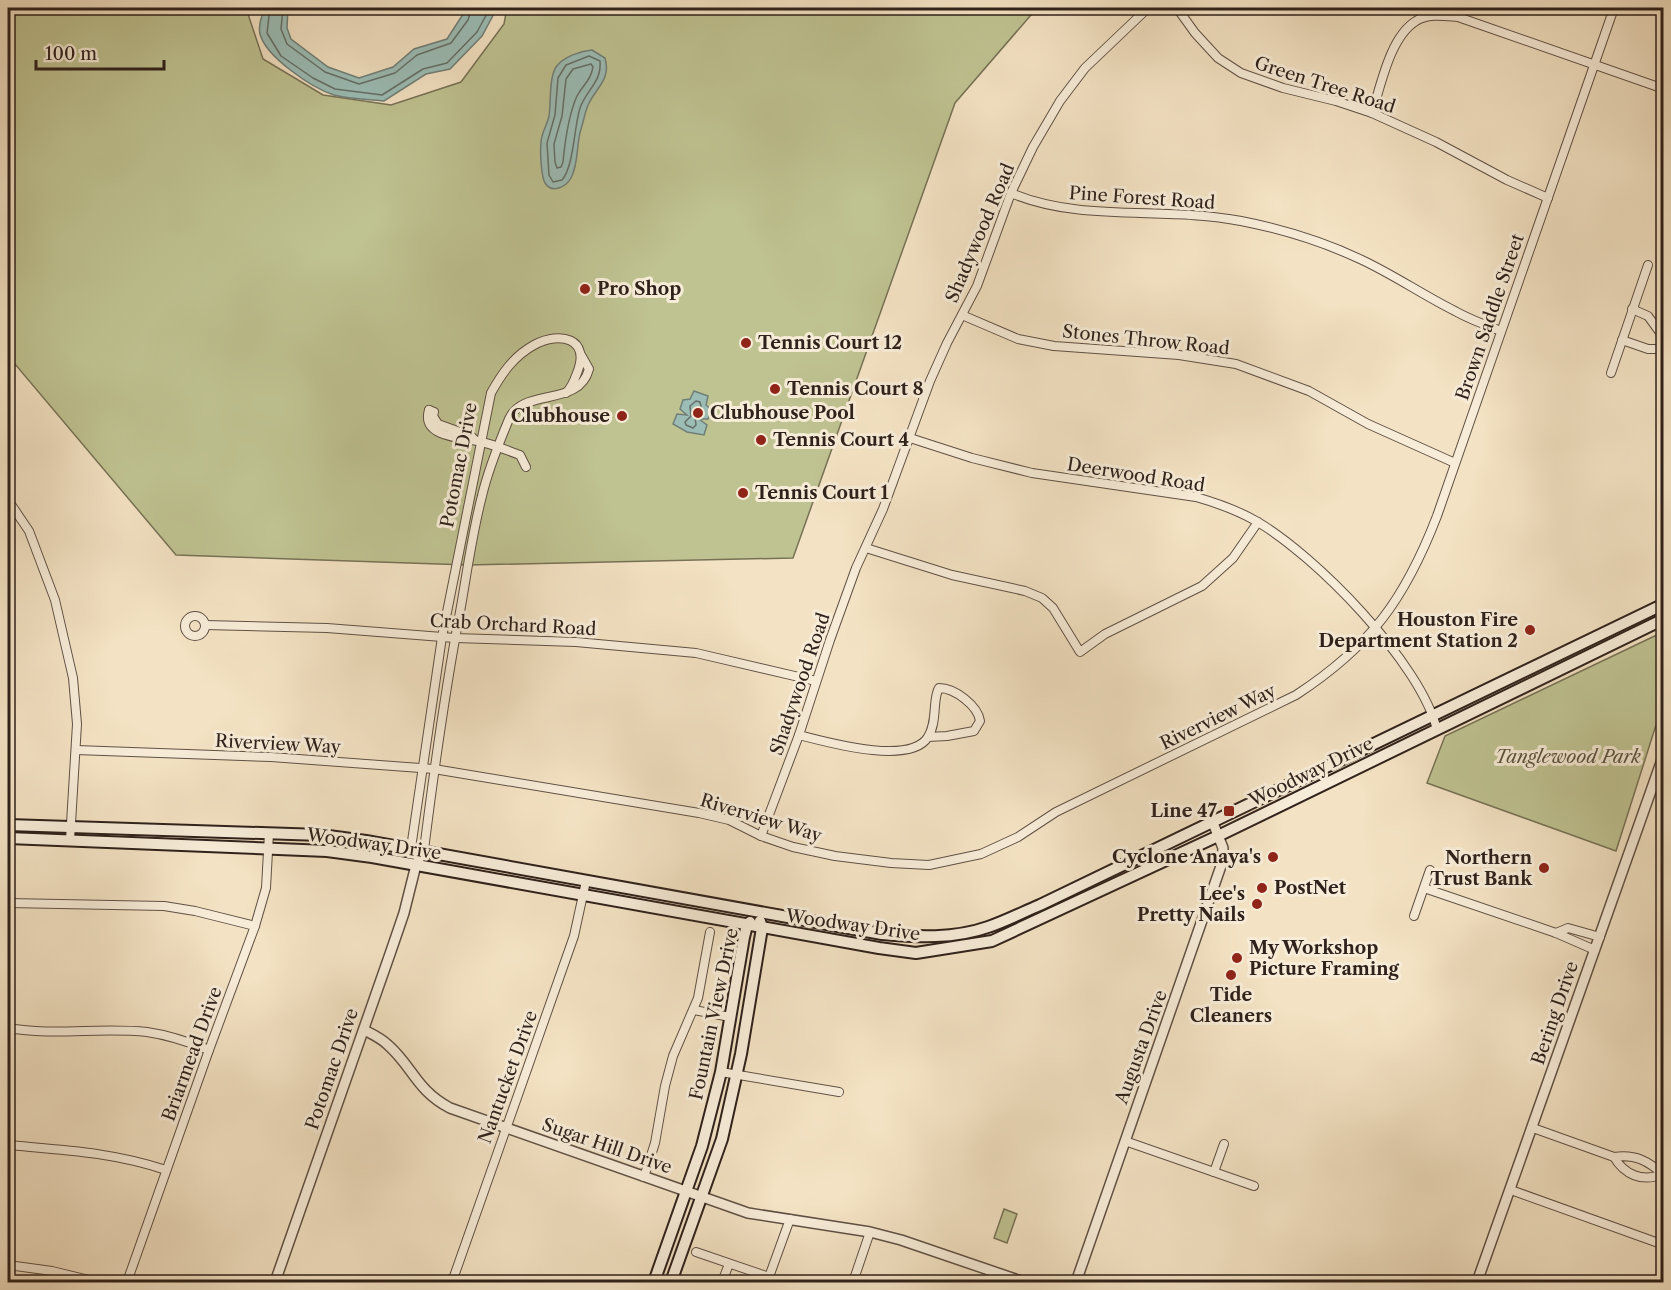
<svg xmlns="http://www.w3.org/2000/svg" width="1671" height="1290" font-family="'Libre Caslon Text',serif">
  <rect width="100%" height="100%" fill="#f3e2c3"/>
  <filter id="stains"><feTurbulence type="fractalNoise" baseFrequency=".00333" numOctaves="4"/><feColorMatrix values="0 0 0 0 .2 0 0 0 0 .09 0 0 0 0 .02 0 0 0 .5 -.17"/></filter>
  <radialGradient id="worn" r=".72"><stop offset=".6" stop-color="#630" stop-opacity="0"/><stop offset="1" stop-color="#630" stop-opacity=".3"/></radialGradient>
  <g fill="#bfc291" stroke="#777256" stroke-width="1.5">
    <path d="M8,8H246L263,59L323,95L391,105L461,82L504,24L507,8H1037L955,103L793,558L468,565L176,555L15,364L8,360Z"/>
    <path d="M1663,632V703L1616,851L1427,783L1445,736Z"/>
    <path d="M1004,1209L1017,1214L1007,1243L994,1238Z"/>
  </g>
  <g fill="#9bbdb6" stroke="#707f78" stroke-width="1.5">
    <path d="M265,8H288L287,28L291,39L328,67L359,78L393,67L414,49L447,39L467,8H497L482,36L450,69L426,74L384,101C368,99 349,99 334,95C312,88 266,57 260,34C258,26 262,14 265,8Z"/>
    <path d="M592,50L605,58C611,79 597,87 589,103C585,111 584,120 581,129C576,145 579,163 571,178C566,187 552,194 545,183C541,176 540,151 541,142C541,134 547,125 549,116C551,102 549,78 556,67C563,57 580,51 592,50Z"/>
    <path d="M694,391L708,396L706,405L711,409L708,419H699L707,425L704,435L687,432L673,424L677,414L687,415L680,409L683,400L690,399Z"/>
  </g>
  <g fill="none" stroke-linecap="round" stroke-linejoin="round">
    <g stroke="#656f68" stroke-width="1.5">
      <path d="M270,8L267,33L281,56L313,78L335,89L382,95L423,69L447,63L477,32L490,8"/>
      <path d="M283,8L281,29L287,44L325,72L359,84L395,73L417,55L451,43L468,20L472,8"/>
      <path d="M589,56L600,61C602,82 586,90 580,108C574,127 574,166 562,180L553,182L549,175L547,143L555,115L558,78L566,65Z"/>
      <path d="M591,64L593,67C591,80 583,85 577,96C568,116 565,141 563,162L561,167L557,168L555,162L554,144L562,116L566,79L573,69Z"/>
      <path d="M696,401L700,402L702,411L695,417L696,425L693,428L686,425L685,422L691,416L690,406Z"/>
    </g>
    <defs>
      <g id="minor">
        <path d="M1177,8L1195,33L1218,58L1241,73L1283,88L1336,101L1372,113L1436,142L1507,180L1548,198"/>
        <path d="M1372,113C1381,85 1390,37 1416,21C1428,13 1445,16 1458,17L1664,89"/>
        <path d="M1011,193C1082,223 1165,206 1241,221C1282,229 1324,242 1362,260C1394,275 1423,295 1455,311C1469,319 1485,325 1501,331"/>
        <path d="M1632,309L1648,316L1664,338"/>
        <path d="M962,315L1018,339L1054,346L1179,355L1236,364L1309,391L1368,424L1455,463"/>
        <path d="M1622,340L1648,349H1664"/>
        <path d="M1611,373L1648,265"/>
        <path d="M429,410C421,437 461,438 478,441C492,444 506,450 520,455L526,467"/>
        <path d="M429,410L434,412L433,416L438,424L471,436L474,439"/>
        <path d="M910,438L972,458L1032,473L1196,497C1217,503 1237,510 1256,521C1315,555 1421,663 1437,730"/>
        <path d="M8,500L29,531L55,600L73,678L77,724L70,840"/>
        <path d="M866,548L952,575L1025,591L1042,598L1053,608L1080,652L1105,634L1202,586L1233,558L1258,522"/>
        <circle cx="195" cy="626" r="10"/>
        <path d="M205,625L327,628L455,638L576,642L696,653L816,681"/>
        <path d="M799,735C827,742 910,766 928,737C938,721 932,699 939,688C955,688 978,706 980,721L974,731L947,736L928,737"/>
        <path d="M76,750L271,757L434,769L699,813L729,820L761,836L793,847L835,856L891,863L929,865L981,854L1018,837L1056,812L1296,695C1371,646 1405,599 1437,516L1614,8"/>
        <path d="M761,836L799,735L830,640L856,568L883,509L930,381L947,343L977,286L1011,193L1033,147L1060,101L1085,68L1148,8"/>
        <path d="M411,848L442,637L491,393C502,373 514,356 534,345C560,331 591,338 577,373C574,381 572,387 566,393"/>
        <path d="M424,850C434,770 445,691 460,612C467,573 472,534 482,496C488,470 499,443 509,419C523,387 579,408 589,369L581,355"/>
        <path d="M1424,888L1556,933L1595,950"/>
        <path d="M8,903L164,906L195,911L255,926"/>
        <path d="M1414,916L1430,870"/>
        <path d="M1556,933L1568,928L1600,937"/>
        <path d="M694,1010L730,1017"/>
        <path d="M8,1028C54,1036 100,1027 147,1032C168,1035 189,1042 209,1050"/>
        <path d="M721,1072L839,1092"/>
        <path d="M1533,1128L1614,1157"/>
        <path d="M1125,1141L1254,1186"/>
        <path d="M8,1145C63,1150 112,1152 166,1170"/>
        <path d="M1214,1172L1224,1144"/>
        <path d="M1662,1174C1642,1183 1624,1174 1614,1157C1636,1154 1648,1161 1664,1175"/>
        <path d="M644,1177L655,1143L665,1086L673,1056L698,998L710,932"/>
        <path d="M1511,1190L1664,1245"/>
        <path d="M696,1252L769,1277L790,1219"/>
        <path d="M8,1265L52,1271L97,1282"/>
        <path d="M127,1282L209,1050L255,926L266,888L269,833"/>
        <path d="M452,1282L574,936L586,881"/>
        <path d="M722,1282L729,1264"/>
        <path d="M853,1282L870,1232"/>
      </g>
      <g id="tertiary">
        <path d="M364,1030C372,1034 381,1038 388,1045C413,1067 416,1090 450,1108L748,1213L870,1232L901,1240L1024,1282"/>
        <path d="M275,1282L391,951L404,913L416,865L424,850"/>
        <path d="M1076,1282L1222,863L1223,848L1213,823"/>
        <path d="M1477,1282L1664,754"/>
      </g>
      <g id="secondary">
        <path d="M8,825L321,835L366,841L882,934C917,937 954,939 988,927C1006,921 1023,912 1040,905L1664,604"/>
        <path d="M8,838L327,851L372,857L879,948L916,953L992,941L1218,836L1664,619"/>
        <path d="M654,1282L702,1146L721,1072L744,937L747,925L750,922"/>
        <path d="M671,1282L722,1139L741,1054L762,928L760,921"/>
      </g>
    </defs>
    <use href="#minor" stroke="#605145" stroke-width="10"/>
    <use href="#tertiary" stroke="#605145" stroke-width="12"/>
    <use href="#secondary" stroke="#2f211b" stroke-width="14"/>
    <use href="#minor" stroke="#f7ecd8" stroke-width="8"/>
    <use href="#tertiary" stroke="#f7ecd8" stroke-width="9"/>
    <use href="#secondary" stroke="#f7ecd8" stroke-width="10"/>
  </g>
  <g fill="#8f2418" stroke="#f7ecd8" stroke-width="2">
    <circle cx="585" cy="289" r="6"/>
    <circle cx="746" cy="343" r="6"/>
    <circle cx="775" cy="389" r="6"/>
    <circle cx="698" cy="413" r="6"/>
    <circle cx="622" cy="416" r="6"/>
    <circle cx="761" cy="440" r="6"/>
    <circle cx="743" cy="493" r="6"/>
    <circle cx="1530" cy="630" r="6"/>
    <rect x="1223" y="805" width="12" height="12" rx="3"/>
    <circle cx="1273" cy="857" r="6"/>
    <circle cx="1544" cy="868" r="6"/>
    <circle cx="1262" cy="888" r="6"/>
    <circle cx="1257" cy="904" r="6"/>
    <circle cx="1237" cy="958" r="6"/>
    <circle cx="1231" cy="975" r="6"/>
  </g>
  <g text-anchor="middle" stroke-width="6" stroke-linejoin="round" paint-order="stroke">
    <g font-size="18" fill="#2f211b" stroke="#f7ecd8">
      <text transform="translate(1325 85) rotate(18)" y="6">Green Tree Road</text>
      <text transform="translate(1142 198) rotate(4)" y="6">Pine Forest Road</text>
      <text transform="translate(980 233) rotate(-67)" y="6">Shadywood Road</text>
      <text transform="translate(1490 317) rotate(-71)" y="6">Brown Saddle Street</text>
      <text transform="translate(1146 340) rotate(6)" y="6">Stones Throw Road</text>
      <text transform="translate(459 465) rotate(-79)" y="6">Potomac Drive</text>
      <text transform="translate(1136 475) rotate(9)" y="6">Deerwood Road</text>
      <text transform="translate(513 625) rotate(3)" y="6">Crab Orchard Road</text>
      <text transform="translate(800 684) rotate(-71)" y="6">Shadywood Road</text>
      <text transform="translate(1218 717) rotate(-26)" y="6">Riverview Way</text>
      <text transform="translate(278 744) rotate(3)" y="6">Riverview Way</text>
      <text transform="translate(1311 772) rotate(-26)" y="6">Woodway Drive</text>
      <text transform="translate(761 818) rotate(17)" y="6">Riverview Way</text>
      <text transform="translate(374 844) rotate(8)" y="6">Woodway Drive</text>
      <text transform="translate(853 925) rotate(8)" y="6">Woodway Drive</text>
      <text transform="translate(1555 1013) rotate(-71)" y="6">Bering Drive</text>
      <text transform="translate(714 1014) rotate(-78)" y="6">Fountain View Drive</text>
      <text transform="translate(1141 1047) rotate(-70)" y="6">Augusta Drive</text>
      <text transform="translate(192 1054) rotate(-70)" y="6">Briarmead Drive</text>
      <text transform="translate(332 1069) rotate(-71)" y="6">Potomac Drive</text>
      <text transform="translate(508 1077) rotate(-70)" y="6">Nantucket Drive</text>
      <text transform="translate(607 1146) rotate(19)" y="6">Sugar Hill Drive</text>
    </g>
    <g font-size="18" font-weight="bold" fill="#2f211b" stroke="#f7ecd8" text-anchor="start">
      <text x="597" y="295">Pro Shop</text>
      <text x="758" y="349">Tennis Court 12</text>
      <text x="787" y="395">Tennis Court 8</text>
      <text x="710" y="419">Clubhouse Pool</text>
      <text x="610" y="422" text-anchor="end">Clubhouse</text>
      <text x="773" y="446">Tennis Court 4</text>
      <text x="755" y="499">Tennis Court 1</text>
      <text x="1518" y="626" text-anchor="end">Houston Fire<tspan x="1518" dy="21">Department Station 2</tspan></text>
      <text x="1217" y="817" text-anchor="end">Line 47</text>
      <text x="1261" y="863" text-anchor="end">Cyclone Anaya's</text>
      <text x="1532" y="864" text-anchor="end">Northern<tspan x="1532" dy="21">Trust Bank</tspan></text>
      <text x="1274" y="894">PostNet</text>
      <text x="1245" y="900" text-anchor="end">Lee's<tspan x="1245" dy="21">Pretty Nails</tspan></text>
      <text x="1249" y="954">My Workshop<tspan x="1249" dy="21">Picture Framing</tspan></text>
      <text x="1231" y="1001" text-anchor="middle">Tide<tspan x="1231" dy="21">Cleaners</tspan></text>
    </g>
    <g font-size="18" font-style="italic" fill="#5a513e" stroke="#f7ecd8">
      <text x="1568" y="763">Tanglewood Park</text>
    </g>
  </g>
  <rect width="1671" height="1290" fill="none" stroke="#f3e2c3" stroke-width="30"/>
  <rect x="9" y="9" width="1653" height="1272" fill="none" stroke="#2f211b" stroke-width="3"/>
  <rect x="15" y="15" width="1641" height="1260" fill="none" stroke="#2f211b" stroke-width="1.5"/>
  <path d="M36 60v9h128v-9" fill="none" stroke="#2f211b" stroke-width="3"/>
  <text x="45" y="60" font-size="18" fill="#2f211b" stroke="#f7ecd8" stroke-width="4.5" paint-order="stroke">100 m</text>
  <rect width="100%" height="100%" filter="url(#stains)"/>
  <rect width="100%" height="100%" fill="url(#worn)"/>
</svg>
